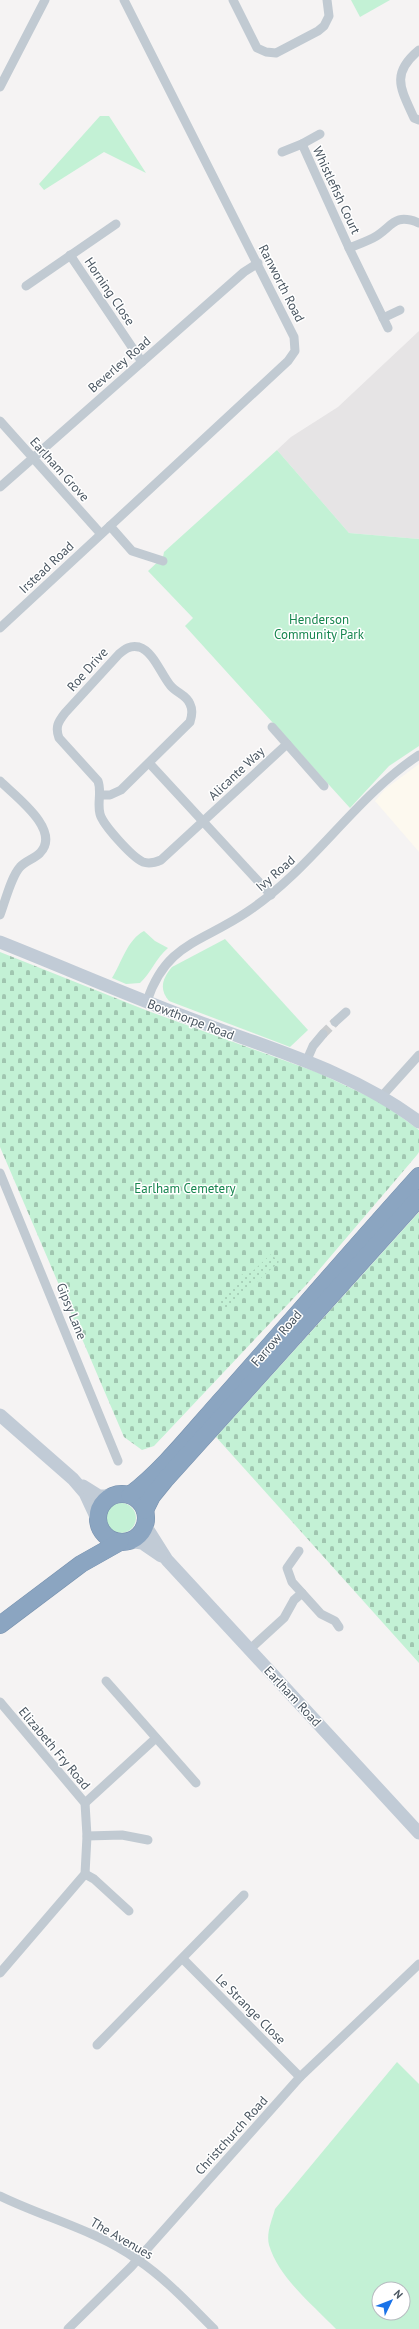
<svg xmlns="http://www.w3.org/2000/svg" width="419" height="2329" font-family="'PT Sans',sans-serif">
  <defs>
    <pattern id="cemetery-stones" width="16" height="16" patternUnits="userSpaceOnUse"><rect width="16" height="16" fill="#c3f1d5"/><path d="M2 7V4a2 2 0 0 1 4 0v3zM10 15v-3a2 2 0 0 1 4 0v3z" fill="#a0c6b0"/></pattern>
    <pattern id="garden-dots" width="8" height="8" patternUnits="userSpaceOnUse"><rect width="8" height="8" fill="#c3f1d5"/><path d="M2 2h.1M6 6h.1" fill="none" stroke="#a0c6b0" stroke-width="1.8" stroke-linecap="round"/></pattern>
  </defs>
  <rect width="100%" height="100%" fill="#f5f3f3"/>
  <path fill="#fdf9ef" d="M419,764V852L375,801L385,789Z"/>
  <path fill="#e6e4e5" d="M419,331V539L349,533L277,450L291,437L338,407Z"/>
  <g fill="#c3f1d5" fill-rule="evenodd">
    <path d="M351,0H390L360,17Z"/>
    <path d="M100,116H109L146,173L104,152L44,190L39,184Z"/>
    <path d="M277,450L349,533L419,539V746L389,766L350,808L185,626L193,618L148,571L163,557L164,552Z"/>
    <path d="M144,931L155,941L168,948C156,958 151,973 140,983L126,984L112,978C122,962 127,940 144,931Z"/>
    <path d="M225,939L308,1030L290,1047L169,1001C159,989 162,979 172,967Z"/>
    <circle cx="121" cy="1518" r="15"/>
    <path d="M397,2062L419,2084V2329H336C313,2305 279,2278 269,2245C266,2233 272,2220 275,2209ZM379,2289H403V2313H379Z"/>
  </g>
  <g fill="url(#cemetery-stones)">
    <path d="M0,952L148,1011L319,1073L382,1103L419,1130V1152L417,1155L307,1284L154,1446L142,1450L124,1437L0,1147Z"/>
    <path d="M419,1212V1663L216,1437Z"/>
  </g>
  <path fill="url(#garden-dots)" d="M271,1254L279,1262L226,1309L219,1301L238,1284L241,1275L254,1270Z"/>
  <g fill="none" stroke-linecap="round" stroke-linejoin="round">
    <path stroke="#caccce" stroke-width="9" stroke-dasharray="9 4.5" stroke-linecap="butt" d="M323,1034L335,1022"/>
    <defs>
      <g id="highway">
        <circle cx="122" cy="1518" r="24"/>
        <path d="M130,1495C165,1468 194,1430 224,1397C289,1324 353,1249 419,1176"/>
        <path d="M145,1510L152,1496L165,1480L419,1198"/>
        <path d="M0,1625L81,1564L120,1542"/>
      </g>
    </defs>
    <use href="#highway" stroke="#7690ad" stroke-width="18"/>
    <g stroke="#c1cad2" stroke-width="9">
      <path d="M233,0L257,48L266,52L276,53L318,31L324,26L329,16L327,0"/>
      <path d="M419,50C390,74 401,89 414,118L419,120"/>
      <path d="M0,87L45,0"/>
      <path d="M320,134L302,144L349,248C357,245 365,242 373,238C392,228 393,212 419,223"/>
      <path d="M282,152L302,144"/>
      <path d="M349,248L388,328"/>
      <path d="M70,255L142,362"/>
      <path d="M26,286L116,224"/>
      <path d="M383,318L400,310"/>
      <path d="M0,421L101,534"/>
      <path d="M0,487L244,272L258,263"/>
      <path d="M110,526L132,551L163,561"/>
      <path d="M0,628L288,361L295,351L294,337L124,0"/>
      <path d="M272,727L287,744"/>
      <path d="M150,764L271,895"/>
      <path d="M0,781C15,796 62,830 40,853C34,859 25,861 20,867C11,877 5,902 0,915"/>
      <path d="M100,795H110L121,790L190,722C192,716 193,710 190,704C187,695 176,693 170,685C161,674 153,651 139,647C130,645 125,649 119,654L65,713C58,722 55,727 59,738L98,781C102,792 97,803 100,814C103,825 132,857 143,862C149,864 154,863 161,860L287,744L324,786"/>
      <path d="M147,1001C166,943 201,943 247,912C313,868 354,798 419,755"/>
      <path d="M335,1022L346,1012"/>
      <path d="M306,1062L313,1046L323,1034"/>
      <path d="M382,1096L419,1055"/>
      <path d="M0,1173L118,1461"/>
      <path d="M299,1551L287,1568L292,1582L302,1593"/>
      <path d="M250,1649L284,1618L294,1600L302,1593L321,1614L335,1621L339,1627"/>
      <path d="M106,1681L196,1783"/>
      <path d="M0,1702L85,1803L87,1836L85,1874L0,1973"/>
      <path d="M85,1803L156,1738"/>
      <path d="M87,1836L122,1835L148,1840"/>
      <path d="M85,1874L94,1879L129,1911"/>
      <path d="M183,1959L300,2077"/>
      <path d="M97,2045L244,1895"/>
      <path d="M0,2196C45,2218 96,2230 138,2260C166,2279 190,2305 214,2329"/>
      <path d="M68,2329L131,2267L300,2077L419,1964"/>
    </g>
    <g stroke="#c1cbd6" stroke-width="13">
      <path d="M0,942C68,969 134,998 202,1023C277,1051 355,1073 419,1122"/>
      <path d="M0,1415L73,1479L85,1493L98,1521"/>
      <path d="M83,1486L99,1496H110"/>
      <path d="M145,1525L167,1560L419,1833"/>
      <path d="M128,1541L142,1543L161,1556"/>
    </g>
    <use href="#highway" stroke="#8ba5c1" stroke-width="17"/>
  </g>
  <g text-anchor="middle" stroke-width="3" stroke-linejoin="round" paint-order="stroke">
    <g font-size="13" fill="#4a5661" stroke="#fff">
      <text transform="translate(337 190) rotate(65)" y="5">Whistlefish Court</text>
      <text transform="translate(282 283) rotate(63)" y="5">Ranworth Road</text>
      <text transform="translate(110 291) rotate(56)" y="5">Horning Close</text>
      <text transform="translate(119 364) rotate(-41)" y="5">Beverley Road</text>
      <text transform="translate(60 469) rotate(48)" y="5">Earlham Grove</text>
      <text transform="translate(46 567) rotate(-43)" y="5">Irstead Road</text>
      <text transform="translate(87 669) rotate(-48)" y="5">Roe Drive</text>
      <text transform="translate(236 773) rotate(-43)" y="5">Alicante Way</text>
      <text transform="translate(275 873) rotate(-41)" y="5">Ivy Road</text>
      <text transform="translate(191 1019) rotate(21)" y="5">Bowthorpe Road</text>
      <text transform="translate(72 1311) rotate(68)" y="5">Gipsy Lane</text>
      <text transform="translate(276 1338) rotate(-49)" y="5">Farrow Road</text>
      <text transform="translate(293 1696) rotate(47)" y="5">Earlham Road</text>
      <text transform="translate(55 1748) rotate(50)" y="5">Elizabeth Fry Road</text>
      <text transform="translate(251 2009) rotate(45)" y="5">Le Strange Close</text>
      <text transform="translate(231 2135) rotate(-48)" y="5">Christchurch Road</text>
      <text transform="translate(122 2238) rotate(30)" y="5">The Avenues</text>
    </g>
    <g font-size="13" fill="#17864f" stroke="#fff">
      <text x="319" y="624">Henderson<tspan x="319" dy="15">Community Park</tspan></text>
      <text x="185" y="1193">Earlham Cemetery</text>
    </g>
  </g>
  <g transform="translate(391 2301) rotate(47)"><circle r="19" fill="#ffffff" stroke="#b7bbc0"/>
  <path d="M0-3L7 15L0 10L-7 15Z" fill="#1a73e8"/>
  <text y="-6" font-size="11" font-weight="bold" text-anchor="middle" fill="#4a5661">N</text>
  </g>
</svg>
